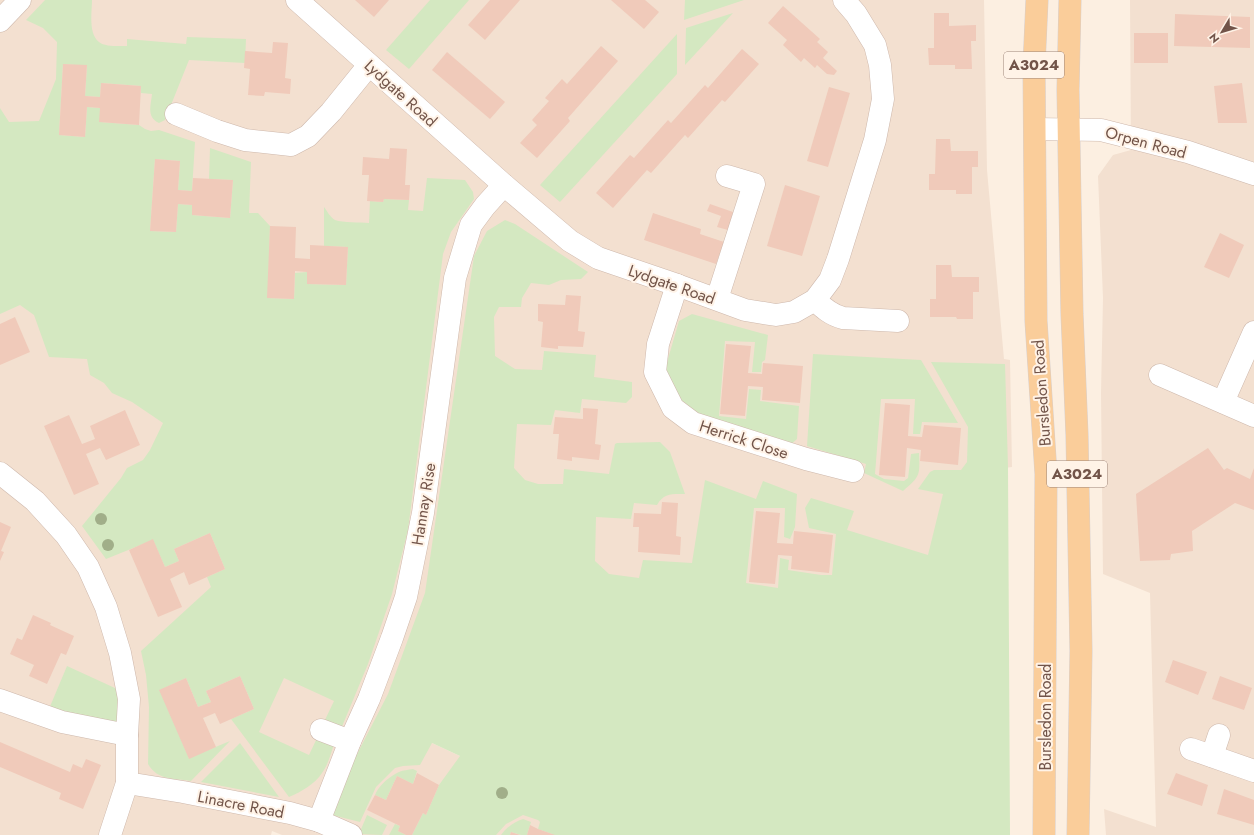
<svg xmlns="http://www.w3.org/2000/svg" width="1254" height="835" font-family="Jost,sans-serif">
  <rect width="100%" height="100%" fill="#fcefe1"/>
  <g fill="#f3e0d0">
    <path d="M0,0H984L987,170L1004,359L1010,360L1012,467L982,471L925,570L432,743L597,820L708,835H282L272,831L271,835H0Z"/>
    <path d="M1130,0H1254V835H1106L1104,809L1156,827L1150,593L1103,574L1101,393L1103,298L1098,176L1113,155L1131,150Z"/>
  </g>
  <g fill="#d4e8c1">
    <path d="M45,0H92C92,12 88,33 99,42C105,47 119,46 127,46V39L186,44L187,37L246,39L245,63L189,60L165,120L159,123C146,117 151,105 152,94L141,93V86L101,83L100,97L85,96L87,66L63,64L59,135L85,137L87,107L100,108V122L139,125L145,129L151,131L159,130L195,142L192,191L178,190L180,161L155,159L150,231L176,232L178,204L192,205V215L230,218L233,180L209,179L210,148L251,162L249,213H258L270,226L268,298L294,299L295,273L307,272V284L346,285L348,247L324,246V207C327,211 330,217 335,220C343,223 360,222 369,223L370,201L383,202L384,199L409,200L408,210L423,211L427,178L465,180L473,192L474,199L451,232L443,254L408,530L392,594L368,664L341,729L324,722L334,701L284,678L259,732L309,755L318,736L334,744C331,753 328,765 322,773C315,784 301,792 289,797L231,719L254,709L240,676L206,691L211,702L198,707L186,678L160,690L189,758L230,741L191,781C174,778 158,781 148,764L149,707L146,675L141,651L211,587L207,577L225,569L210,533L174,549L179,561L165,567L153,540L106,559L82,526L121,478L127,468L143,460L150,450L163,423L132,402L112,393L104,383L90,375L87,359L49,357L34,315L20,305L0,314V108L9,122L39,121L56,79L57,42L43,28L26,20Z"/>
    <path d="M430,0H469L409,69L386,50Z"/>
    <path d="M685,0H744L684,20Z"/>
    <path d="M733,13L685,65L686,28Z"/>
    <path d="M677,34V74L560,202L540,185Z"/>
    <path d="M505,220L515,224L588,272L581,279L561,280L549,285L531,283L522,298L521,307H499L494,317L495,356L515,369L542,370L544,351L596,355L594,377L632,382V397L626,403L582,399L580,413L555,410L551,425L517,424L514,468L525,480L538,484H563L564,469L609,474L615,444L617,443L660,442L670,452L685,494C671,494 664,493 657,505L634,503L631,519L596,517L595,561L609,574L639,578L643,560L692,563L705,480L756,499L763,481L797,494L795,527L790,539L784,537L785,508H754L746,583L778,588L780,558L789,560L788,570L821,575H832L836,534L809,528L805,508L811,498L854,511L847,530L928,555L943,494L918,489L930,472L934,470H961L967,462L968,427L931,362L1005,364L1008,467L1010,835H552V834L538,829L540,822L538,820L523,815L506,824L496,835H412L423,813L426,815L439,785L460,756L432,743L420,765L403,766L395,768L376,787L360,822L328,814L336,795L388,694L425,593L474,256L487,231Z"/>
    <path d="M692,314L768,335L765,360L762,362L761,372H752L755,342L725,341L719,416L746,419L749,389L761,390L760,401L799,406L797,439L788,447L696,420L663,376L679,321Z"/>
    <path d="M813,354L921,360L958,423L922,422L920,434H913L915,399H881L875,474L884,479L904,481L908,478L911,454L919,453C920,476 920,476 903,491L864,473L866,464L807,446Z"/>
    <path d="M67,666L128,694L127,735L46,716Z"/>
    <path d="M240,743L279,797L201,782Z"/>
    <path d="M413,769L417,771L413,784L397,776L386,800L375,795C379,785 390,776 399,772C403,770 408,770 413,769Z"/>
    <path d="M367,815L387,825L382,835L359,834Z"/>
    <path d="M523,819L531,822L527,835H521L511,832L510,835H501C506,828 514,822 523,819Z"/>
    <path d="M395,824L400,826L398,831L406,835H389Z"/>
  </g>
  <g fill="#f0caba">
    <path d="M355,0H389L374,17Z"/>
    <path d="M490,0H520L485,40L468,25Z"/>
    <path d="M611,0H645L659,12L644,29Z"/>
    <path d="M783,6L820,39L817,42L828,52L823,58L837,71L834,75L827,74L817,65L815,68L804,58L801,62L783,45L787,40L768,23Z"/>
    <path d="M934,13H949V26L976,25V41H971L972,69H955V65H929L928,48H934Z"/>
    <path d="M1175,14L1250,17V48L1174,46Z"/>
    <rect x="1134" y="33" width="34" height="30"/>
    <path d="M273,42L288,43L285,78L291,79L290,94L265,92L264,96L248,95L250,69L244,68L245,51L272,53Z"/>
    <path d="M601,46L618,61L568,118L570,121L537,158L520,143L537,125L532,120L549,101L545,98L562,79L567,84Z"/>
    <path d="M742,49L759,64L725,102L722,100L688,138L685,135L651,173L647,170L613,208L596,193L630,155L634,158L668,120L671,123L705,85L708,88Z"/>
    <path d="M447,52L505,102L490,119L432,70Z"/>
    <path d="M63,64L87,65L85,96L100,97L101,83L141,86L139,125L99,122L100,108L87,107L85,137L59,135Z"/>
    <path d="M1242,83L1247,123H1218L1214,86Z"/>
    <path d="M829,87L850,93L828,167L807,161Z"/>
    <path d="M936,139H950L951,151H978V167H972V194H956V190H929V174H935Z"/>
    <path d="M390,148L407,149L405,185H410L409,200L384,199L383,202L367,201L369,175H362L363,157L389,159Z"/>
    <path d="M155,159L180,161L178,190L192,191L193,178L233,180L230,218L192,215V205L178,204L176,232L150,231Z"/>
    <path d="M785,185L820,196L802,256L767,246Z"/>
    <path d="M710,204L733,212L728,230L717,227L721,216L707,211Z"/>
    <path d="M653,213L701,229L700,234L724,242L716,264L644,240Z"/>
    <path d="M270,226L296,227L295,258L310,259V245L348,247L346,285L307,284V272L295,271L294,299L267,298Z"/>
    <path d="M1220,233L1244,245L1229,278L1204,267Z"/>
    <path d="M936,265H951L952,277H979V292H973V319H957L956,317H930V299H936Z"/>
    <path d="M566,295L581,296L578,331L585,332L583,347L558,346V349L541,347L543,322L538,321V304L565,305Z"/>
    <path d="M15,317L30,352L0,365V324Z"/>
    <path d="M726,344L751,346L748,373L762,374L763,363L803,366L800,403L762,400L763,387L748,386L745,416L720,414Z"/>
    <path d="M885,403L910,405L908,436L922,437L924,425L961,428L958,465L920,461L921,450L907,448L905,477L879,475Z"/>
    <path d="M583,408L598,409L595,444L601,445L599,460L572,457V461L557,459L559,434H553L555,417L583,419Z"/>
    <path d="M125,410L140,445L106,460L100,448L86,454L99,484L74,495L44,426L69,415L82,444L95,439L90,426Z"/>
    <path d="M1208,448L1224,470L1227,468L1250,479L1254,468V510L1235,503L1192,531L1193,551L1171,554L1170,560L1140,561L1136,494Z"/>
    <path d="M662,502L678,503L676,536L681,537L680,555L638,552L639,527H633L634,513L661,514Z"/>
    <path d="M756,511L780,513L777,543L793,544L794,531L833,535L829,573L791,569L792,556L778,555L775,584L749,582Z"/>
    <path d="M0,522L11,527L1,551L4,552L0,561Z"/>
    <path d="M210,533L225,569L189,585L184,572L170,579L182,607L158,617L129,550L153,539L165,567L179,561L174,549Z"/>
    <path d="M33,615L51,623L50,625L74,636L66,655L61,653L47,684L29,676L34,665L10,654L17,638L22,640Z"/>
    <path d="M1173,660L1207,672L1198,695L1165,682Z"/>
    <path d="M240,676L254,709L220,724L215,713L203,718L216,747L189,759L159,690L186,678L198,707L211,702L206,691Z"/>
    <path d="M1220,676L1252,688L1244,710L1212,699Z"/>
    <path d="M0,742L70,772L73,764L82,768L86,759L101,765L83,809L59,799L61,793L0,767Z"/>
    <path d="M417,773L439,785L426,815L423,813L412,835H406L398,831L400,826L367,810L375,795L386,800L397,776L413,784Z"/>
    <path d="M1176,773L1208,785L1202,806L1167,794Z"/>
    <path d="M1224,789L1254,800V825L1217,814Z"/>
    <path d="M530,825L538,829L555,835H527Z"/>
    <path d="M511,832L520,835H510Z"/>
  </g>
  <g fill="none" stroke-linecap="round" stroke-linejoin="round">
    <defs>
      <g id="minor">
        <path d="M297,0L504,185L570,241L598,258L677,285L745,310L776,315L794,312L815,300L830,280L838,259L875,140L883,99L880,65L875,45L856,14L844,0"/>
        <path d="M0,21L20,0"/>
        <path d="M176,114L217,131L245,140L291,145L308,136L331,112L369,65"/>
        <path d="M1035,129L1101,130L1188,152L1254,174"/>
        <path d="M677,285L658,344L655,372L673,408L693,423L806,459L853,471"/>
        <path d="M717,299L754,184L727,176"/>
        <path d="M815,300C823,308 831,315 843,318L898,321"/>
        <path d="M1160,375L1254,416"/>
        <path d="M1223,402L1254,332"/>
        <path d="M0,473L35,501L66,535L88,567L106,607L120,653L129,699L127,735V783L110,835"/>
        <path d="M0,700L62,722L127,735"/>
        <path d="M321,730L350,741"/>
        <path d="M1191,749L1254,771"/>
        <path d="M1212,756L1219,735"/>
        <path d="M127,783L183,792L290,813L319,821L351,835"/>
        <path d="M319,821L350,741L369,699L392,638L406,597L423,513L455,278L471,225L485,206L504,185"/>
      </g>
      <g id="major">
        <path d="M1037,0L1034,66L1036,321L1046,474L1044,835"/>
        <path d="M1070,0L1068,90L1072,314L1077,435L1081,651L1078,835"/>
      </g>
    </defs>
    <use href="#minor" stroke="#ceb8ac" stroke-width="23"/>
    <use href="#major" stroke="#d8cfcc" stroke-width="23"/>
    <use href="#minor" stroke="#fff" stroke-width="22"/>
    <use href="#major" stroke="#facd9a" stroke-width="22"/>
  </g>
  <g fill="#a1ae89">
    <circle cx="101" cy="519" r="6"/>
    <circle cx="108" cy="545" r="6"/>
    <circle cx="502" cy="793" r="6"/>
  </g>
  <g text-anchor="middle" stroke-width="4" stroke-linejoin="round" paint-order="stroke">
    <g fill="#fff3e7" stroke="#9c8478" stroke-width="1">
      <rect x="1004" y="52" width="60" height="26" rx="3"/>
      <rect x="1047" y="461" width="60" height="26" rx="3"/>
    </g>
    <g font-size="15" font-weight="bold" fill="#725449">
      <text x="1034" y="70">A3024</text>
      <text x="1077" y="479">A3024</text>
    </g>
    <g font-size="16" fill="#725449" stroke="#fff3e7">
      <text transform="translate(401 93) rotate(42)" y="6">Lydgate Road</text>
      <text transform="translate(1146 142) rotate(15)" y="6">Orpen Road</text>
      <text transform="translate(672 284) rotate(19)" y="6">Lydgate Road</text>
      <text transform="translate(1041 393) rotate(-94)" y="6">Bursledon Road</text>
      <text transform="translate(744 439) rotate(18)" y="6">Herrick Close</text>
      <text transform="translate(423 504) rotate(-81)" y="6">Hannay Rise</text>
      <text transform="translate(1045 717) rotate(-90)" y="6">Bursledon Road</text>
      <text transform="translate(241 804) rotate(11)" y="6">Linacre Road</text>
    </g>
  </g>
  <g transform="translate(1222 32) rotate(232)" stroke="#fff3e7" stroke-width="3" paint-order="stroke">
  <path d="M0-3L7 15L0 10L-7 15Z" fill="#725449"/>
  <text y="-6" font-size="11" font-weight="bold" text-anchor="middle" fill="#725449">N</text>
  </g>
</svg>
